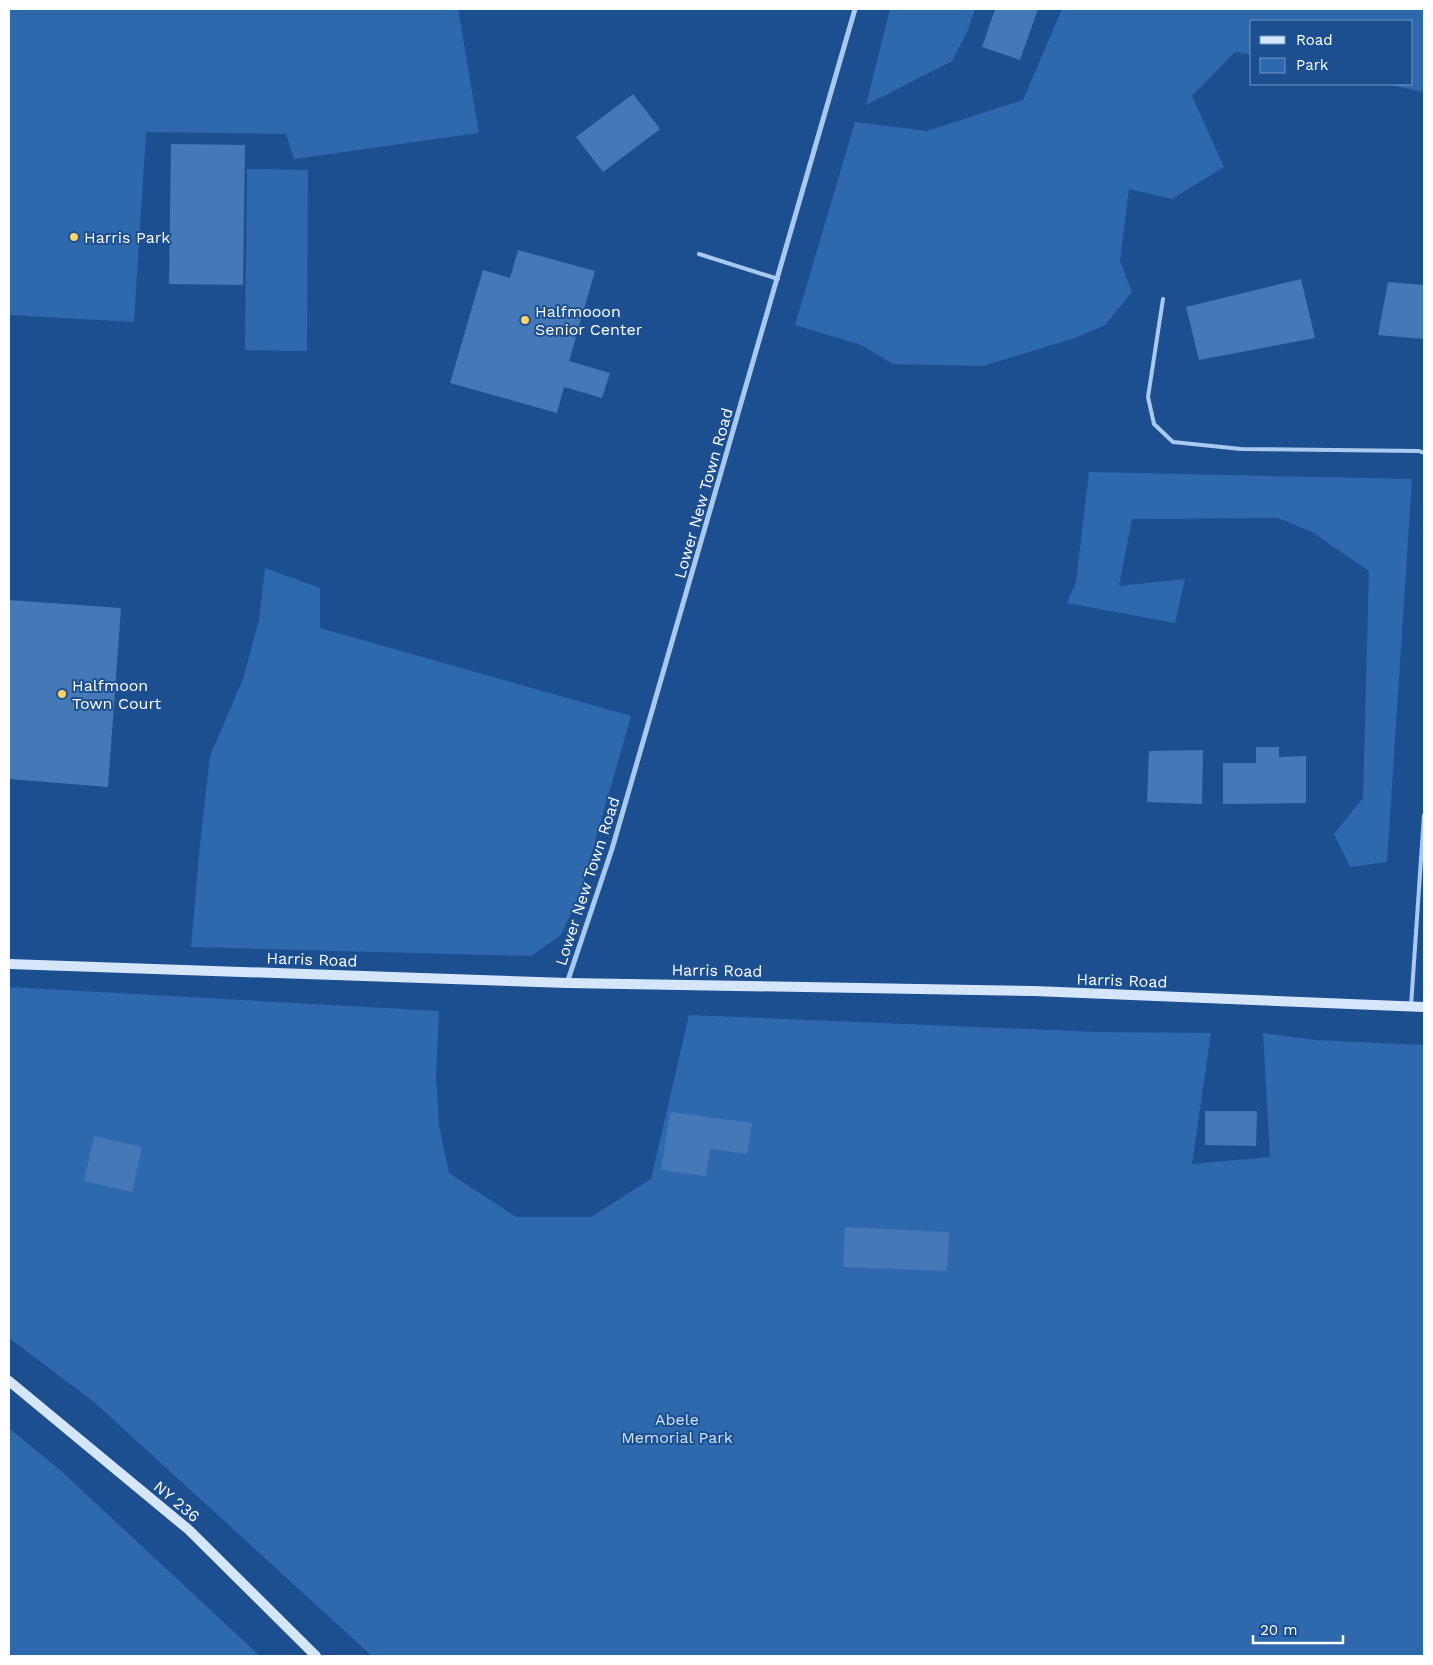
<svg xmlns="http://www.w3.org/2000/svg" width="1433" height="1665" font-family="'Work Sans',sans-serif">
  <rect width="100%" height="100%" fill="#1b4f8f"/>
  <g fill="#2e69ad">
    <path d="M9,9H458L479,133L294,159L286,134L146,132L134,322L9,315Z"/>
    <path d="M890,9H975L968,30L952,61L866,105Z"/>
    <path d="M1062,9H1424V92L1385,84H1412V21H1252V55L1235,52L1192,96L1224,167L1172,199L1129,189L1120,261L1132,292L1105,325L1075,338L983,366L893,364L861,345L795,325L855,122L927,131L1023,100Z"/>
    <path d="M247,169L308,170L307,351L245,350Z"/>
    <path d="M1089,472L1412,479L1387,862L1350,867L1334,834L1363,798L1369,571L1312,532L1278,518L1132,519L1119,586L1185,579L1175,623L1067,603L1076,582Z"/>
    <path d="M265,568L320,588V628L631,716L580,894L561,935L531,956L191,947L199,854L210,756L243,679L259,620Z"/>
    <path d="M9,987L439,1011L436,1075L439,1125L449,1173L516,1217H591L651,1179L689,1015L1099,1032L1211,1033L1192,1164L1270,1157L1263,1033L1315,1040L1424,1045V1656H372L94,1402L9,1338Z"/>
    <path d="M9,1428L60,1470L260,1656H9Z"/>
  </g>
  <g fill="#4478b7">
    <path d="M995,9H1038L1020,60L982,47Z"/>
    <path d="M633,94L660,129L603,172L576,137Z"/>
    <path d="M171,144L245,145L243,285L169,284Z"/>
    <path d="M518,250L595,271L569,361L610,373L602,398L564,387L557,413L450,383L483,270L510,278Z"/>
    <path d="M1301,279L1315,338L1199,360L1186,307Z"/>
    <path d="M1388,282L1424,285V339L1378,335Z"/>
    <path d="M9,600L121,608L108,787L9,779Z"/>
    <path d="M1256,747H1279V757L1306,756V803L1223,804V763H1256Z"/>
    <path d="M1203,750L1202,804L1147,802L1149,751Z"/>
    <path d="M1205,1111H1257L1256,1146L1205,1145Z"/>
    <path d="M670,1112L752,1123L747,1154L710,1149L706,1176L661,1170Z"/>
    <path d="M94,1136L142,1147L132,1192L84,1181Z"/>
    <path d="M845,1227L949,1232L947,1271L843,1267Z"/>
  </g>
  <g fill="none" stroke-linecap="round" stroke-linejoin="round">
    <g stroke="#a9c9ee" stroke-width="4">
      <path d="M699,254L778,279"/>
      <path d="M1163,299L1148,397L1154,424L1173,442L1241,449L1419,451L1424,453"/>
      <path d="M1411,1006L1424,815"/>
    </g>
    <path stroke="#a9c9ee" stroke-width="5" d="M567,983L612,849L855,9"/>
    <g stroke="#d6e6fa" stroke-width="10">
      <path d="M9,964L567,983L1034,991L1424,1007"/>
      <path d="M9,1381L189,1530L316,1656"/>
    </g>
  </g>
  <g fill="#ffd166" stroke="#1b4f8f" stroke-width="2">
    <circle cx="74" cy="237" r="5"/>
    <circle cx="525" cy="320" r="5"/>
    <circle cx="62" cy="694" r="5"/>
  </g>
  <g text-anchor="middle" stroke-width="4" stroke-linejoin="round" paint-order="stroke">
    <g font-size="16" fill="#fff" stroke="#1b4f8f" text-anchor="start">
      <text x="84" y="243">Harris Park</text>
      <text x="535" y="317">Halfmooon<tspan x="535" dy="18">Senior Center</tspan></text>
      <text x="72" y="691">Halfmoon<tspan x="72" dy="18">Town Court</tspan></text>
    </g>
    <g font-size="16" fill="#fff" stroke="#1b4f8f">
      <text transform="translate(703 493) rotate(-74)" y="6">Lower New Town Road</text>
      <text transform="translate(587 881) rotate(-72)" y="6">Lower New Town Road</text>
      <text transform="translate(312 959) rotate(2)" y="6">Harris Road</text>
      <text transform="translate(717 970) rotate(1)" y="6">Harris Road</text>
      <text transform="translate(1122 980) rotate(2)" y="6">Harris Road</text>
      <text transform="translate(177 1501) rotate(40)" y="6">NY 236</text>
    </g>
    <g font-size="16" fill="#cfe3fa" stroke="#1b4f8f">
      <text x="677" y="1425">Abele<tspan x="677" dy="18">Memorial Park</tspan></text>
    </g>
  </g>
  <rect width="1433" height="1665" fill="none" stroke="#ffffff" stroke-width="20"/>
  <rect x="1250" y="20" width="162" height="65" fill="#1b4f8f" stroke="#7695bc"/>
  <rect x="1260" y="36" width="25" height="8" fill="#d6e6fa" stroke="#7695bc"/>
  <text x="1296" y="45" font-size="15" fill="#ffffff">Road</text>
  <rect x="1260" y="58" width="25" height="15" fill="#2e69ad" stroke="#7695bc"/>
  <text x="1296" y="70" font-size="15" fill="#ffffff">Park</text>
  <path d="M1253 1635v8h90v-8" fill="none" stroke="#ffffff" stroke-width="2.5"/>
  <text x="1260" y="1635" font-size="15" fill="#ffffff" stroke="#1b4f8f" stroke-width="4" paint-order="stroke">20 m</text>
</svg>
